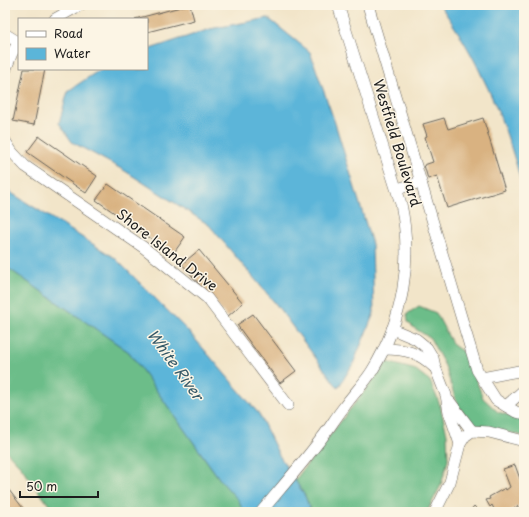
<svg xmlns="http://www.w3.org/2000/svg" width="529" height="517" font-family="'Playpen Sans',sans-serif">
  <rect width="100%" height="100%" fill="#fcf5e5"/>
  <filter id="ink" filterUnits="userSpaceOnUse"><feTurbulence type="fractalNoise" baseFrequency=".025" numOctaves="2"/><feDisplacementMap in="SourceGraphic" scale="8" xChannelSelector="R" yChannelSelector="G"/><feConvolveMatrix kernelMatrix="1 2 1 2 8 2 1 2 1" color-interpolation-filters="sRGB"/></filter>
  <filter id="wash" filterUnits="userSpaceOnUse"><feTurbulence type="fractalNoise" baseFrequency=".012" numOctaves="4" result="noise"/><feDisplacementMap in="SourceGraphic" scale="16" xChannelSelector="R" yChannelSelector="G"/><feGaussianBlur stdDeviation="0.9" result="paint"/><feColorMatrix in="noise" values="0 0 0 0 0 0 0 0 0 0 0 0 0 0 0 0 0 1.4 0 .05"/><feComposite in="paint" operator="in"/></filter>
  <g filter="url(#wash)">
    <rect width="100%" height="100%" fill="#f2e5c9"/>
    <g fill="#6cbd89" stroke="#446c52">
      <path d="M5,266L129,352L221,481L240,501L243,512H54L21,467L5,450Z"/>
      <path d="M419,306L436,313L453,345L466,354L483,398L498,412L524,419V436L476,425L467,418L456,401L445,366L430,338L414,328L408,322L407,314Z"/>
      <path d="M387,362L416,370L430,381L440,405L447,434L448,460L441,485L427,512H311L305,496L295,480Z"/>
    </g>
    <g fill="#5bb5d9" stroke="#3c687a">
      <path d="M440,5H524V195C515,154 500,112 481,74C470,50 455,27 440,5Z"/>
      <path d="M268,18L310,52L335,123L372,244L374,313L353,364L338,388L275,303L209,225L125,171L72,142L59,123L68,91L98,71L102,69H147V50L210,29Z"/>
      <path d="M5,189L115,258L190,333L259,414L279,455L305,496L311,512H243L239,501L221,481L129,352L5,266Z"/>
    </g>
    <g id="blocks">
      <g fill="#d9b281">
        <path d="M188,5H190L194,20L147,32V19H135Z"/>
        <path d="M24,69H45L34,125L13,121Z"/>
        <path d="M444,118L448,129L483,118L505,190L447,208L437,176L428,179L424,165L433,162L425,137L427,136L423,124Z"/>
        <path d="M39,136L97,176L86,193L27,152Z"/>
        <path d="M108,184L185,237L173,254L96,200Z"/>
        <path d="M199,250L243,303L227,317L182,264Z"/>
        <path d="M253,314L296,371L280,383L237,325Z"/>
        <path d="M515,465L524,490V491L522,493L524,497V508L521,510L518,506L510,511L511,512H499L497,509L495,511L492,505L490,507L486,500L490,499L489,497L505,488L506,490L510,487L503,469Z"/>
        <path d="M5,485L26,512H5Z"/>
        <path d="M474,506L480,512H469Z"/>
      </g>
    </g>
  </g>
  <g filter="url(#ink)">
    <use href="#blocks" fill-opacity="0" stroke="#676259" stroke-width="1"/>
    <g fill="none" stroke-linecap="round" stroke-linejoin="round">
      <defs>
        <g id="minor">
          <path d="M368,5L477,370L496,400L516,412L524,414"/>
          <path d="M55,19L80,5"/>
          <path d="M5,34L18,42"/>
          <path d="M5,71L12,53L19,42"/>
          <path d="M5,141L12,152L25,166L143,247L207,298L288,405"/>
          <path d="M397,189L421,182"/>
          <path d="M392,329L416,339L427,348L433,358L435,367L446,395L449,412L460,444"/>
          <path d="M384,349C405,349 418,352 434,367"/>
          <path d="M482,378L524,370"/>
          <path d="M450,402L472,431"/>
          <path d="M506,406L524,390"/>
          <path d="M261,512C281,488 302,464 321,439C329,429 336,417 344,407C353,394 364,384 372,371C403,321 413,261 401,204L338,5"/>
          <path d="M435,512L450,482L460,444L465,436L472,431L489,432L524,441"/>
        </g>
      </defs>
      <use href="#minor" stroke="#676259" stroke-width="12"/>
      <use href="#minor" stroke="#fff" stroke-width="11"/>
    </g>
  </g>
  <g text-anchor="middle" stroke-width="3" stroke-linejoin="round" paint-order="stroke">
    <g font-size="14" fill="#1c1c1c" stroke="#fcf5e5">
      <text transform="translate(397 143) rotate(73)" y="5">Westfield Boulevard</text>
      <text transform="translate(167 250) rotate(38)" y="5">Shore Island Drive</text>
    </g>
    <g font-size="15" font-style="italic" fill="#355968" stroke="#fcf5e5">
      <text transform="translate(175 365) rotate(54)" y="5">White River</text>
    </g>
  </g>
  <rect width="529" height="517" fill="none" stroke="#fcf5e5" stroke-width="20"/>
  <rect x="18" y="18" width="130" height="52" fill="#fcf5e5" stroke="#a29e95"/>
  <rect x="26" y="31" width="20" height="6" fill="#ffffff" stroke="#a29e95"/>
  <text x="54" y="38" font-size="12" fill="#1c1c1c">Road</text>
  <rect x="26" y="48" width="20" height="12" fill="#5bb5d9" stroke="#a29e95"/>
  <text x="54" y="58" font-size="12" fill="#1c1c1c">Water</text>
  <path d="M20 491v6h78v-6" fill="none" stroke="#1c1c1c" stroke-width="2"/>
  <text x="26" y="491" font-size="12" fill="#1c1c1c" stroke="#fcf5e5" stroke-width="3" paint-order="stroke">50 m</text>
</svg>
